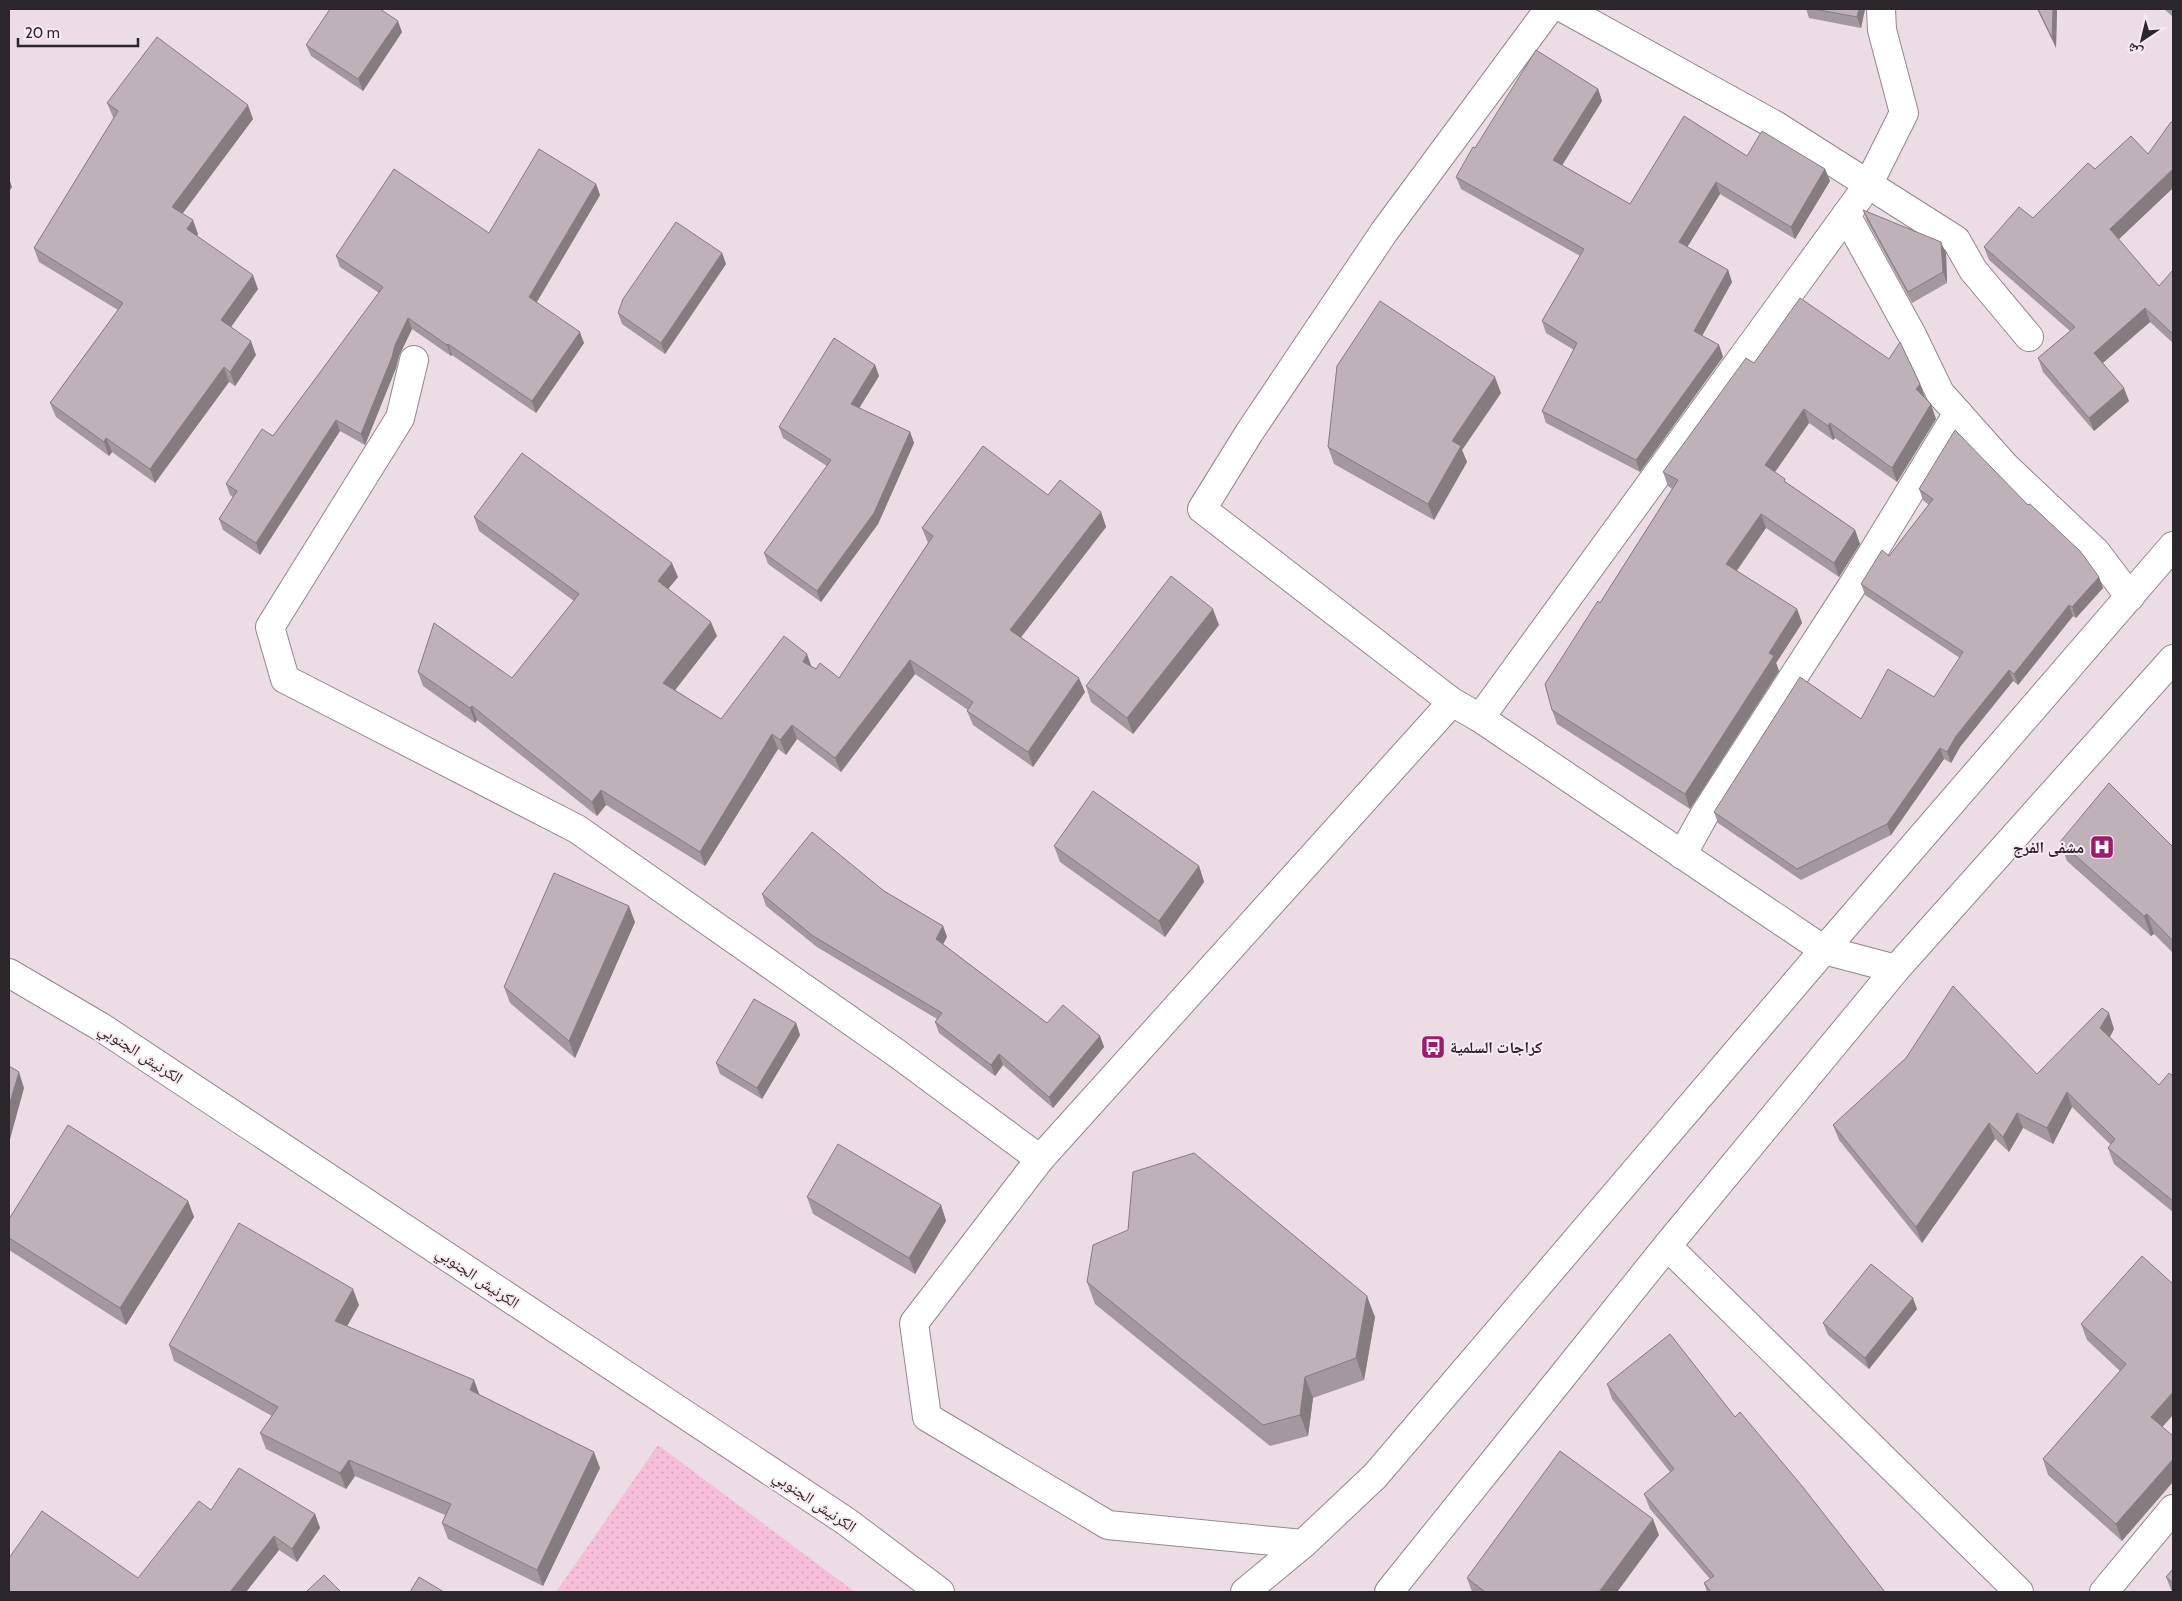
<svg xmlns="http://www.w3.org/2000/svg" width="2182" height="1601" font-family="Cabin,'Noto Naskh Arabic',sans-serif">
  <defs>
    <pattern id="park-dots" width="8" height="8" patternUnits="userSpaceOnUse" patternTransform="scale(1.25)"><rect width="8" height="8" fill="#f7bed9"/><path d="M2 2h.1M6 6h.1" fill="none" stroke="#d4a3ba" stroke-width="1.8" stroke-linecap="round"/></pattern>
  </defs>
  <rect width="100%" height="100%" fill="#ebdde3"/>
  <path fill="url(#park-dots)" d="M658,1445L855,1592H556Z"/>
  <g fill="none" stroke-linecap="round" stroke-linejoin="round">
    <defs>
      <g id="minor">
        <path d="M1549,9L1384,232L1249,433L1202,509L1452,702L1480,718L1824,950L1896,969"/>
        <path d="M1565,9L1775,125L1956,240L1973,270L2029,337"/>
        <path d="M1846,215L1912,335L1940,393L2006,467L2096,552L2130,597"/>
        <path d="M414,360L400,418L270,627L285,679L577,829L895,1052L1040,1159"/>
        <path d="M1480,718L1868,185L1904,113L1882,30L1881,9"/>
        <path d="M1682,855L1706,812L1856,580L1958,413"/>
        <path d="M1667,1246L2019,1592"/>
        <path d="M1303,1544L1108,1525L927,1417L914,1323L1040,1159L1452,702"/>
        <path d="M2104,1592L2173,1509"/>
      </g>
      <path id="secondary" d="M9,973L101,1027L847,1522L940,1592"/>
      <g id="primary">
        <path d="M1245,1592L1303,1544L1375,1476L1824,950L2173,546"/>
        <path d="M1389,1592L1667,1246L1896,969L2173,659"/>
      </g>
    </defs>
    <use href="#minor" stroke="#93878c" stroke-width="30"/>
    <use href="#secondary" stroke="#93878c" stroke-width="30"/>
    <use href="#primary" stroke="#93878c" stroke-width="30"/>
    <use href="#minor" stroke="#fff" stroke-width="28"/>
    <use href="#secondary" stroke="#fff" stroke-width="28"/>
    <use href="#primary" stroke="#fff" stroke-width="28"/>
  </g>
  <g fill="#a3989d">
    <path d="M1806,9H1865L1861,28L1809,18Z"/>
    <path d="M2037,9H2057L2056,48Z"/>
    <path d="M2164,9H2173V17Z"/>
    <path d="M402,32L363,91L311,56L306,45Z"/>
    <path d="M1598,89L1602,101L1562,165L1630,204L1747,156L1825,169L1830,181L1795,239L1720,194L1687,247L1728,270L1732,282L1702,336L1719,345L1723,357L1640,472L1546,423L1542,411L1574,350L1546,333L1542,321L1580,256L1461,189L1456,177L1475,148Z"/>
    <path d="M107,103L253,119L182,214L198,234L197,236L258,289L231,327L256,355L235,386L229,382L155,483L112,452L109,456L56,417L50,403L118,310L39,262L34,248L114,118L113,117Z"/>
    <path d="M2095,169L2173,188L2118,239L2159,286L2173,270V343L2150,322L2103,363L2129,401L2094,431L2043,372L2038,358L2070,331L1989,260L1984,247L2033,218Z"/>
    <path d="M596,184L600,195L537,302L584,343L536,413L452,355L451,356L412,329L399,356L396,368L365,445L340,431L260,555L223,530L219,519L233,497L230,495L226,484L273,436L379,293L340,267L336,256L489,233Z"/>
    <path d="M1863,210L1946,253L1947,283L1912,303L1867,221Z"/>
    <path d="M722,253L726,264L665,354L622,324L618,313Z"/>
    <path d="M1754,363L1925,398L1936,419L1897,482L1835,438L1833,440L1809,423L1775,472L1787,483L1855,530L1860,544L1839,577L1766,528L1737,571L1797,609L1802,623L1776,663L1779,671L1690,809L1557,724L1552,710L1600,603L1672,489L1668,486L1663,472Z"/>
    <path d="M875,365L879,376L859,408L910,432L914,443L878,524L821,602L768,564L764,553L827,466L783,438L779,427Z"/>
    <path d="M1501,393L1462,450L1467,462L1434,520L1334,464L1328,447Z"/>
    <path d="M1919,489L2103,588L2076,618L2073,616L2018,685L2013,681L1960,747L1951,763L1944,759L1891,835L1801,880L1718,823L1714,812L1861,719L1934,697L1960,658L1865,595L1861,584L1889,556L1929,505L1923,500Z"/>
    <path d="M1048,495L1101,512L1106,527L1021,637L1085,692L1033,767L973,725L967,711L968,710L915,674L841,772L797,739L786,755L778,749L705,866L606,805L597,816L477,720L475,723L423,686L418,672L512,678L574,601L479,531L474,517L678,577L668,589L717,636L675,690L721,719L812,667L816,669L839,678L928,543L922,528Z"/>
    <path d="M1219,625L1133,734L1091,702L1086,686Z"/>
    <path d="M2060,842L2172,846L2173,845V953L2154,934L2151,936L2067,861Z"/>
    <path d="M1054,846L1199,866L1204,882L1165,937L1060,862Z"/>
    <path d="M884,891L943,926L947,937L943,944L1047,1023L1100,1036L1104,1047L1053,1108L1003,1065L995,1076L939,1033L935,1022L937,1019L817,947L766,906L762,894Z"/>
    <path d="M635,922L575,1058L510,1003L504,987Z"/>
    <path d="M796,1023L800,1035L762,1099L720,1074L716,1063Z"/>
    <path d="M2114,1029L2110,1037L2159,1085L2173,1076V1212L2114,1164L2108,1148L2111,1145L2072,1107L2053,1144L2023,1128L2009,1152L1995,1139L1922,1243L1839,1140L1833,1125L2037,1074Z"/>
    <path d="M807,1197L941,1205L946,1221L915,1274L813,1214Z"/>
    <path d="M188,1201L194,1217L126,1325L9,1250V1219Z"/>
    <path d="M2142,1256L2163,1427L2122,1541L2048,1475L2043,1459L2120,1371L2087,1340L2081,1324Z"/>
    <path d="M1087,1282L1375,1317L1364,1380L1313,1398L1308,1436L1270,1446L1095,1304Z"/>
    <path d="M359,1305L347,1326L479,1395L600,1468L543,1586L448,1539L442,1523L445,1515L355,1476L346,1489L266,1449L260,1433L272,1416L174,1361L169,1345Z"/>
    <path d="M1917,1309L1869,1369L1828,1335L1823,1323Z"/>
    <path d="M1607,1384L1735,1417L1885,1592H1707L1704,1583L1710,1579L1650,1509L1644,1494L1670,1472L1612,1399Z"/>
    <path d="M211,1510L315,1514L320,1528L297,1562L279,1550L246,1592H9L138,1578Z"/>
    <path d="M1659,1535L1617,1592H1472L1467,1578Z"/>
    <path d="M2173,1569V1592H2172L2166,1577Z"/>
  </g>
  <g fill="#857c80">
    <path d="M1859,9H1865L1861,28L1857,17Z"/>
    <path d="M2053,9H2057L2056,48L2052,38Z"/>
    <path d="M398,21L402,32L363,91L358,79Z"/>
    <path d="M1598,89L1602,101L1558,172L1553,160Z"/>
    <path d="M248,105L253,119L177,221L172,207Z"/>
    <path d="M1825,169L1830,181L1795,239L1791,227Z"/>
    <path d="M2173,169V188L2115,243L2110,229Z"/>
    <path d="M9,178L12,187L9,192Z"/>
    <path d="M1716,182L1720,194L1683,254L1679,242Z"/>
    <path d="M596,184L600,195L533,308L529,297Z"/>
    <path d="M193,220L198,234L193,243L187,229Z"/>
    <path d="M1941,242L1946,253L1947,283L1943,272Z"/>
    <path d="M722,253L726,264L665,354L661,343Z"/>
    <path d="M1728,270L1732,282L1698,343L1694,331Z"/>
    <path d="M253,275L258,289L226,334L221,320Z"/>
    <path d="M2145,308L2150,322L2099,366L2094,353Z"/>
    <path d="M408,318L412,329L399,356L396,368L365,445L361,434L395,345Z"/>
    <path d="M580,332L584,343L536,413L532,401Z"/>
    <path d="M251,341L256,355L235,386L230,372Z"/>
    <path d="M448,344L452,355L451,356L447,345Z"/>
    <path d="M1719,345L1723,357L1640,472L1636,460Z"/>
    <path d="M875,365L879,376L855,415L851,404Z"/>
    <path d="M224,367L229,382L155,483L150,469Z"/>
    <path d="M1495,377L1501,393L1462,450L1467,462L1434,520L1428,504L1452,441Z"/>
    <path d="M1920,384L1925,398L1916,389Z"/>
    <path d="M2124,388L2129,401L2094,431L2089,418Z"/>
    <path d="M1931,404L1936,419L1897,482L1892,468Z"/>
    <path d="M1804,409L1809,423L1770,479L1765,465Z"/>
    <path d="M336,420L340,431L260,555L256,543Z"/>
    <path d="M1830,423L1835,438L1833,440L1828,426Z"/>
    <path d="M910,432L914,443L878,524L821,602L817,591Z"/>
    <path d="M106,438L112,452L109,456L104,442Z"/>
    <path d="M1101,512L1106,527L1015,645L1010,630Z"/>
    <path d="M1761,514L1766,528L1731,578L1726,564Z"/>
    <path d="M1855,530L1860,544L1839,577L1834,563Z"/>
    <path d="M672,563L678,577L663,595L658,581Z"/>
    <path d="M2099,577L2103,588L2076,618L2072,607Z"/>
    <path d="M2069,605L2073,616L2018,685L2014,674Z"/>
    <path d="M1213,609L1219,625L1133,734L1127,718Z"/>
    <path d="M1797,609L1802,623L1776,663L1779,671L1690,809L1685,794L1769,653Z"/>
    <path d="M711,622L717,636L669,698L663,683Z"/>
    <path d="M807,654L812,668L803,662Z"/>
    <path d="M910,660L915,674L841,772L835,758Z"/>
    <path d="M2009,670L2013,681L1960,747L1951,763L1947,752L1956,736Z"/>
    <path d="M1079,678L1085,692L1033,767L1028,752Z"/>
    <path d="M472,706L477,720L475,723L470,708Z"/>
    <path d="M792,725L797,739L786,755L780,740Z"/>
    <path d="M772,734L778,749L705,866L700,852Z"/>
    <path d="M1940,748L1944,759L1891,835L1887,824Z"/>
    <path d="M601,790L606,805L597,816L592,802Z"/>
    <path d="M1199,866L1204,882L1165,937L1159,921Z"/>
    <path d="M629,906L635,922L575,1058L569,1041Z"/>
    <path d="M2147,914L2154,934L2151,936L2144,916Z"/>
    <path d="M943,926L947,937L940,950L936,939Z"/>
    <path d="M2109,1013L2114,1029L2106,1044L2100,1028Z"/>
    <path d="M796,1023L800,1035L762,1099L757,1088Z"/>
    <path d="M1100,1036L1104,1047L1053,1108L1049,1097Z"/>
    <path d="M999,1054L1003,1065L995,1076L991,1065Z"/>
    <path d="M19,1072L24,1088L9,1143V1106Z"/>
    <path d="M2067,1092L2072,1107L2053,1144L2047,1128Z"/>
    <path d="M2017,1113L2023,1128L2009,1152L2003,1137Z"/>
    <path d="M1989,1123L1995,1139L1922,1243L1916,1227Z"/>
    <path d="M188,1201L194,1217L126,1325L120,1308Z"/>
    <path d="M941,1205L946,1221L915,1274L909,1258Z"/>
    <path d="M353,1289L359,1305L341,1337L335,1321Z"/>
    <path d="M1367,1296L1375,1317L1364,1380L1356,1358Z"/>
    <path d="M1913,1298L1917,1309L1869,1369L1865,1358Z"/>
    <path d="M1305,1377L1313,1398L1308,1436L1300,1415Z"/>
    <path d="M474,1380L480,1396L470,1390Z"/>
    <path d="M2173,1392V1415L2157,1433L2151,1417Z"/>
    <path d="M594,1452L600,1468L543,1586L537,1570Z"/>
    <path d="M2173,1459V1482L2122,1541L2116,1524Z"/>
    <path d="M349,1460L355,1476L346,1489L340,1473Z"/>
    <path d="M315,1514L320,1528L297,1562L292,1549Z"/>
    <path d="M1653,1519L1659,1535L1617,1592H1599Z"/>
    <path d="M274,1536L279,1550L246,1592H230Z"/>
  </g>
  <g fill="#beb1b7" stroke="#857c80">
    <path d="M330,9H380L398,21L358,79L306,45Z"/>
    <path d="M1814,9H1859L1857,17Z"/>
    <path d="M2038,9H2053L2052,38Z"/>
    <path d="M157,37L248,105L172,207L193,220L187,229L253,275L221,320L251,341L230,372L224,367L150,469L106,438L104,442L50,403L123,303L34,248L118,111L107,103Z"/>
    <path d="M1536,50L1598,89L1553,160L1630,204L1684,116L1747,156L1762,131L1825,169L1791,227L1716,182L1679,242L1728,270L1694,331L1719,345L1636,460L1542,411L1577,343L1542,321L1584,249L1456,177L1473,147L1475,148Z"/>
    <path d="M2171,122L2173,123V169L2110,229L2159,286L2173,270V334L2145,308L2094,353L2124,388L2089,418L2038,358L2075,327L1984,247L2019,207L2033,218L2088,163L2095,169L2131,136L2148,154Z"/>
    <path d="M539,149L596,184L529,297L580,332L532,401L448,344L447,345L408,318L395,345L392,357L361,434L336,420L256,543L219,519L237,491L226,484L262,429L273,436L383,287L336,256L394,169L489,233Z"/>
    <path d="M1863,210L1941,242L1943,272L1908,292Z"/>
    <path d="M676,222L722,253L661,343L618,313L623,299Z"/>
    <path d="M1800,298L1889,359L1900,342L1920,384L1916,389L1931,404L1892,468L1830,423L1828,426L1804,409L1765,465L1785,479L1784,481L1855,530L1834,563L1761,514L1726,564L1797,609L1769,653L1774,656L1685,794L1552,710L1545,684L1598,601L1600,603L1678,480L1663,472L1746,358L1754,363Z"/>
    <path d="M1380,301L1495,377L1452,441L1461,446L1428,504L1328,447L1337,366Z"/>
    <path d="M834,338L875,365L851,404L910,432L874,513L817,591L764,553L831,460L779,427Z"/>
    <path d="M1955,430L2028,505L2030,504L2080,551L2099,577L2072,607L2069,605L2014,674L2009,670L1956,736L1947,752L1940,748L1887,824L1797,869L1714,812L1800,677L1861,719L1888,669L1934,697L1963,652L1861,584L1882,550L1889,556L1933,499L1919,489Z"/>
    <path d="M983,446L1048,495L1060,480L1101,512L1010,630L1079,678L1028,752L967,711L973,702L910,660L835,758L792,725L780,740L772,734L700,852L601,790L592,802L472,706L470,708L418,672L434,623L512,678L579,594L474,517L522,453L672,563L658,581L711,622L663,683L721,719L784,636L807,654L803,662L816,669L820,663L839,678L933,536L922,528Z"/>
    <path d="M1171,576L1213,609L1127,718L1086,686Z"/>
    <path d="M2109,783L2172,846L2173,845V941L2147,914L2144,916L2060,842Z"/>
    <path d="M1093,791L1199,866L1159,921L1054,846Z"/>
    <path d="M812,832L884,891L943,926L936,939L1047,1023L1063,1005L1100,1036L1049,1097L999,1054L991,1065L935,1022L942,1013L813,936L762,894Z"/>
    <path d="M554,873L629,906L569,1041L504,987Z"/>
    <path d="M1953,986L2037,1074L2102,1008L2109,1013L2100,1028L2159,1085L2169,1073L2173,1076V1201L2108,1148L2115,1139L2067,1092L2047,1128L2017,1113L2003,1137L1989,1123L1916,1227L1833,1125L1906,1058Z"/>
    <path d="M754,999L796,1023L757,1088L716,1063Z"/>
    <path d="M9,1066L19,1072L9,1106Z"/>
    <path d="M68,1125L188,1201L120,1308L9,1238V1219Z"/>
    <path d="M838,1144L941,1205L909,1258L807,1197Z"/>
    <path d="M1194,1153L1367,1296L1356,1358L1305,1377L1300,1415L1263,1425L1087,1282L1093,1245L1128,1230L1133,1172Z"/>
    <path d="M239,1223L353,1289L335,1321L474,1380L470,1390L594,1452L537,1570L442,1523L451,1504L349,1460L340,1473L260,1433L278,1407L169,1345Z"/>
    <path d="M2142,1256L2173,1284V1392L2151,1417L2173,1436V1459L2116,1524L2043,1459L2126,1364L2081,1324Z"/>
    <path d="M1871,1264L1913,1298L1865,1358L1823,1323Z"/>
    <path d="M1670,1334L1735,1417L1740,1412L1802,1486L1885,1592H1711L1704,1583L1714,1576L1644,1494L1674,1469L1607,1384Z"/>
    <path d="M1560,1451L1653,1519L1599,1592H1485L1467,1578Z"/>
    <path d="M239,1468L315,1514L292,1549L274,1536L230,1592H9V1558L42,1511L138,1578L199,1501L211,1510Z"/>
    <path d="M2173,1569V1583L2166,1577Z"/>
    <path d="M324,1575L341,1592H306Z"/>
    <path d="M419,1577L444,1592H410Z"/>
  </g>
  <defs>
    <symbol id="hospital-square" viewBox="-11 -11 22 22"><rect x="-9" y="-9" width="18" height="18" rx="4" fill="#9e1b6c" stroke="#f8eaf0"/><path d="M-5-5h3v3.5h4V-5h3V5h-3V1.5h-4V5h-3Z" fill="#fff"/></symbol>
    <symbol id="bus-square" viewBox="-11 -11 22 22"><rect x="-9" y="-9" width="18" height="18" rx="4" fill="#9e1b6c" stroke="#f8eaf0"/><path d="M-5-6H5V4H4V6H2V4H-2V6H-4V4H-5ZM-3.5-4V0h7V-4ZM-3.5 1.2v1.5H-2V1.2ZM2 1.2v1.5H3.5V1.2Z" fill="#fff"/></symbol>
  </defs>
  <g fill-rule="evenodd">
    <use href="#hospital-square" x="2088" y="833" width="28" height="28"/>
    <use href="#bus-square" x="1419" y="1033" width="28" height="28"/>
  </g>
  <g text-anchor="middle" stroke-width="4" stroke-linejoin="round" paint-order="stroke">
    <g font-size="16" font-weight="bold" fill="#2b2629" stroke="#f8eaf0" text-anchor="end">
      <text x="2084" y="853">مشفى الفرج</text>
      <text x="1450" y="1053" text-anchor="start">كراجات السلمية</text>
    </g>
    <g font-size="16" fill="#2b2629" stroke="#f8eaf0">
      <text transform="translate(141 1053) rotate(33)" y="6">الكرنيش الجنوبي</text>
      <text transform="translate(478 1277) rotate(34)" y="6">الكرنيش الجنوبي</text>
      <text transform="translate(815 1501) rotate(34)" y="6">الكرنيش الجنوبي</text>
    </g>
  </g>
  <rect width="2182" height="1601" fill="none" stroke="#2b2629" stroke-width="20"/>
  <g transform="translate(2142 40) rotate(215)" stroke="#f8eaf0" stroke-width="4" paint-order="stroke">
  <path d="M0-4L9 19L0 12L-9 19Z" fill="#2b2629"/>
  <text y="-8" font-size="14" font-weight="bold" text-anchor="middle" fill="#2b2629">ش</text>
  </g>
  <path d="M18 38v8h120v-8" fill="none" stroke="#2b2629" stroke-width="2.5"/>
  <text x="25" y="38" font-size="15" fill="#2b2629" stroke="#f8eaf0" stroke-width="4" paint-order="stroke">20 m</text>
</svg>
